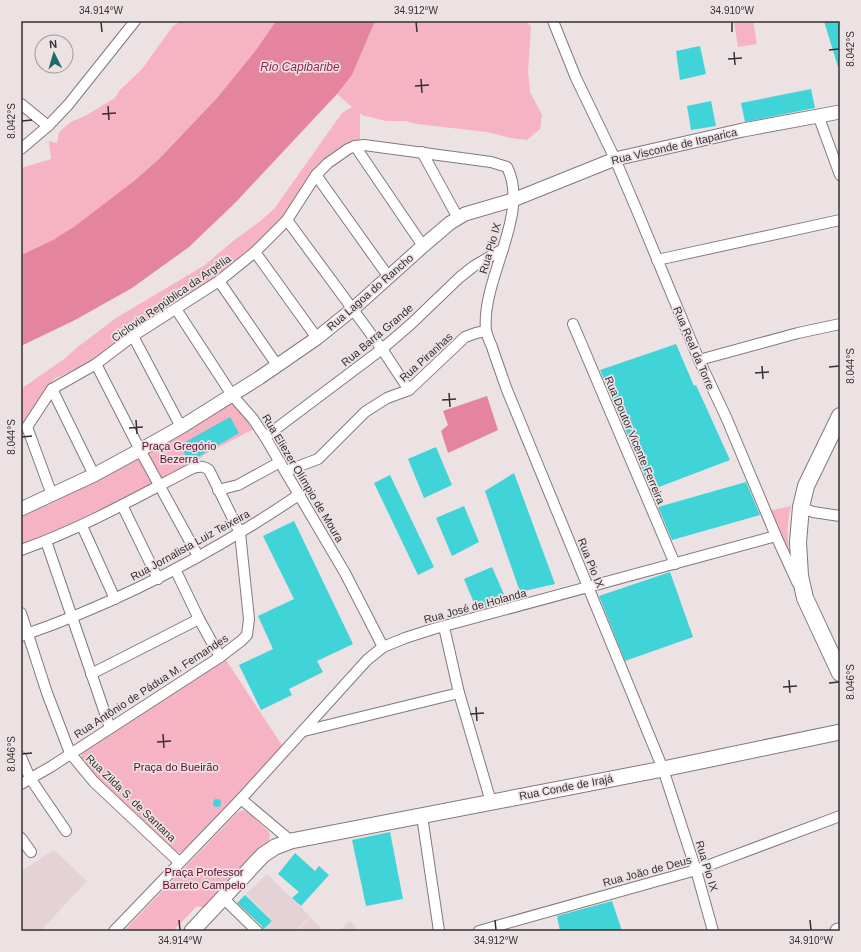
<svg xmlns="http://www.w3.org/2000/svg" width="861" height="952" font-family="Arial,sans-serif">
  <rect width="100%" height="100%" fill="#ece1e3"/>
  <g fill="#e5d2d6">
    <path d="M54,850L87,881L44,927L47,931H21V871Z"/>
    <path d="M267,874L310,916L295,931H264L273,921L246,894Z"/>
    <path d="M310,917L324,931H297Z"/>
    <path d="M350,921L359,931H339Z"/>
  </g>
  <g fill="#f6b3c3">
    <path d="M181,21H276L256,50L217,98L159,159L134,181L75,226L53,240L21,255V168L51,159L49,141L57,143L59,132L71,122L85,116L115,98L119,91L142,69L173,26Z"/>
    <path d="M375,21H526L531,26L528,72L530,92L542,115L540,129L527,140L511,138L487,132L417,124L406,121H386L362,115L360,113V139L357,142L334,151L320,165L301,191L268,238L247,257L93,361L54,379L36,409L27,420L21,424V389L64,359L79,346L116,318L205,265L233,241L259,222L274,209L342,113L352,107L337,94L352,75Z"/>
    <path d="M734,21H753L757,44L738,47Z"/>
    <path d="M233,403L237,404L254,429L205,454L198,460L119,504L21,548V517L57,501L108,475Z"/>
    <path d="M791,506C786,526 787,541 791,561L769,511Z"/>
    <path d="M226,660L283,747L182,852L176,853L102,785L81,760C80,755 83,752 88,750Z"/>
    <path d="M243,810L248,812L269,832L270,836L268,843L204,908L197,906L173,931H124L237,813Z"/>
  </g>
  <g fill="#e4849e">
    <path d="M276,21H375L352,75L337,94L236,202L189,247L132,288L75,320L21,346V255L53,240L75,226L134,181L159,159L217,98L256,50Z"/>
    <path d="M487,396L498,430L448,453L441,431L448,425L443,411Z"/>
  </g>
  <g fill="#40d3d7">
    <path d="M824,21H840V67H838Z"/>
    <path d="M700,46L706,74L680,80L676,51Z"/>
    <path d="M811,89L815,108L745,122L741,103Z"/>
    <path d="M711,101L716,126L691,130L687,106Z"/>
    <path d="M676,344L694,386L696,385L730,460L651,490L600,370Z"/>
    <path d="M230,417L239,433L189,462L180,445Z"/>
    <path d="M436,447L452,485L424,498L408,459Z"/>
    <path d="M514,473L555,584L520,592L485,491Z"/>
    <path d="M390,475L434,567L418,575L374,483Z"/>
    <path d="M746,482L760,515L672,540L658,507Z"/>
    <path d="M464,506L479,542L452,556L436,518Z"/>
    <path d="M294,521L353,644L317,661L323,672L289,689L292,695L261,710L239,665L273,649L258,616L294,599L263,536Z"/>
    <path d="M492,567L506,599L488,607L477,610L464,579Z"/>
    <path d="M670,572L693,637L625,661L599,596Z"/>
    <circle cx="217" cy="803" r="4"/>
    <path d="M390,832L403,899L366,906L352,840Z"/>
    <path d="M295,853L315,871L319,866L329,875L301,906L292,898L299,892L278,874Z"/>
    <path d="M245,895L272,921L263,930L262,926L237,903Z"/>
    <path d="M612,901L622,931H560L557,916Z"/>
  </g>
  <g fill="none" stroke-linecap="round" stroke-linejoin="round">
    <defs>
      <g id="minor">
        <path d="M553,21L576,78L615,159L638,213L699,360L726,417L776,536L797,582"/>
        <path d="M21,104L48,126"/>
        <path d="M818,115L840,175"/>
        <path d="M355,146L423,246"/>
        <path d="M21,149L48,126L68,105L135,21"/>
        <path d="M422,152L458,218"/>
        <path d="M316,175L388,276"/>
        <path d="M287,220L382,349L409,390"/>
        <path d="M255,252L317,338"/>
        <path d="M657,260L840,220"/>
        <path d="M219,281L277,365"/>
        <path d="M176,309L232,395L253,419L265,437L345,573L383,647"/>
        <path d="M573,324L675,564"/>
        <path d="M133,336L181,427"/>
        <path d="M699,360L798,333L840,324"/>
        <path d="M96,364L140,450L198,556"/>
        <path d="M52,389L94,475"/>
        <path d="M265,437L382,349L411,324L460,277L474,266L503,249"/>
        <path d="M286,471L318,459L365,412L387,398L409,390L465,337L476,333L486,331"/>
        <path d="M218,490L238,485L280,462"/>
        <path d="M52,495L27,427L52,389L96,364L133,336L219,281L255,252L287,220L316,175L328,163L348,149L355,146L364,145L491,162L507,167C531,214 481,279 486,330C487,336 490,342 492,347C497,362 502,376 507,390L663,769L696,870L713,931"/>
        <path d="M122,505L158,579"/>
        <path d="M801,507L813,512L840,516"/>
        <path d="M82,526L115,599"/>
        <path d="M46,541L110,728"/>
        <path d="M21,550C81,529 137,497 193,468C200,466 204,466 209,470L240,533L249,619L247,635L241,641L220,657L52,766L21,784"/>
        <path d="M175,569L199,619L220,657"/>
        <path d="M21,613L47,693L70,753L94,782L179,862"/>
        <path d="M444,627L459,693L491,802"/>
        <path d="M21,636C121,602 213,553 300,494"/>
        <path d="M91,674L199,619"/>
        <path d="M304,731L459,693"/>
        <path d="M21,757L30,778L66,831"/>
        <path d="M241,799L291,841"/>
        <path d="M422,816L439,931"/>
        <path d="M21,838L31,852"/>
        <path d="M223,898L257,931"/>
        <path d="M114,931L241,799L367,660L383,647L405,638L433,629L776,536"/>
        <path d="M479,931L696,870L840,816"/>
      </g>
      <path id="tertiary" d="M21,509L94,475L140,450L181,427L259,378L317,338L353,309L423,246L450,223L465,214L513,200L615,159L743,130L840,112"/>
      <g id="secondary">
        <path d="M192,931L263,855L275,847L291,841L663,769L840,732"/>
        <path d="M838,931H840"/>
      </g>
      <path id="primary" d="M840,416L806,486L801,507L798,542L800,576L805,598L840,673"/>
    </defs>
    <use href="#minor" stroke="#83797b" stroke-width="12"/>
    <use href="#tertiary" stroke="#83797b" stroke-width="15"/>
    <use href="#secondary" stroke="#83797b" stroke-width="17"/>
    <use href="#primary" stroke="#83797b" stroke-width="18"/>
    <use href="#minor" stroke="#fff" stroke-width="10"/>
    <use href="#tertiary" stroke="#fff" stroke-width="13"/>
    <use href="#secondary" stroke="#fff" stroke-width="15"/>
    <use href="#primary" stroke="#fff" stroke-width="16"/>
  </g>
  <path fill="none" stroke="#343031" stroke-width="1.5" d="M101,22L102,32M416,22L417,32M732,22V32M829,50L839,49M734,52L735,65M728,59L742,58M421,79L422,93M415,86L429,85M108,106L109,120M102,114L116,113M22,121L32,120M762,366L763,379M829,367L839,366M755,373L769,372M449,393L450,407M442,400L456,399M136,420L137,434M129,428L143,427M22,437L32,436M789,680L790,693M829,683L839,682M783,687L797,686M476,707L477,721M470,714L484,713M163,734L164,748M157,742L171,741M22,754L32,753M179,920L180,930M495,920L496,930M810,920L811,930"/>
  <g text-anchor="middle" stroke-width="3.5" stroke-linejoin="round" paint-order="stroke">
    <g font-size="11" fill="#343031" stroke="#ece1e3">
      <text transform="translate(674 146) rotate(-13)" y="4">Rua Visconde de Itaparica</text>
      <text transform="translate(490 248) rotate(-74)" y="4">Rua Pio IX</text>
      <text transform="translate(370 292) rotate(-41)" y="4">Rua Lagoa do Rancho</text>
      <text transform="translate(171 298) rotate(-35)" y="4">Ciclovia República da Argélia</text>
      <text transform="translate(377 335) rotate(-40)" y="4">Rua Barra Grande</text>
      <text transform="translate(694 348) rotate(67)" y="4">Rua Real da Torre</text>
      <text transform="translate(426 357) rotate(-42)" y="4">Rua Piranhas</text>
      <text transform="translate(635 440) rotate(67)" y="4">Rua Doutor Vicente Ferreira</text>
      <text transform="translate(303 478) rotate(59)" y="4">Rua Eliezer Olímpio de Moura</text>
      <text transform="translate(190 545) rotate(-29)" y="4">Rua Jornalista Luiz Teixeira</text>
      <text transform="translate(591 563) rotate(68)" y="4">Rua Pio IX</text>
      <text transform="translate(475 606) rotate(-15)" y="4">Rua José de Holanda</text>
      <text transform="translate(151 686) rotate(-33)" y="4">Rua Antônio de Pádua M. Fernandes</text>
      <text transform="translate(566 787) rotate(-11)" y="4">Rua Conde de Irajá</text>
      <text transform="translate(131 798) rotate(44)" y="4">Rua Zilda S. de Santana</text>
      <text transform="translate(707 866) rotate(73)" y="4">Rua Pio IX</text>
      <text transform="translate(647 871) rotate(-15)" y="4">Rua João de Deus</text>
    </g>
    <g font-size="11" fill="#5f072c" stroke="#ece1e3">
      <text x="179" y="450">Praça Gregório<tspan x="179" dy="13">Bezerra</tspan></text>
      <text x="176" y="771">Praça do Bueirão</text>
      <text x="204" y="876">Praça Professor<tspan x="204" dy="13">Barreto Campelo</tspan></text>
    </g>
    <g font-size="12" font-style="italic" fill="#95254e" stroke="#ece1e3">
      <text x="300" y="71">Rio Capibaribe</text>
    </g>
  </g>
  <rect width="861" height="952" fill="none" stroke="#ece1e3" stroke-width="44"/>
  <g transform="translate(54 54) rotate(355)"><circle r="19" fill="#ece1e3" stroke="#a29a9c"/>
  <path d="M0-3L7 15L0 10L-7 15Z" fill="#1e6b6d"/>
  <text y="-6" font-size="11" font-weight="bold" text-anchor="middle" fill="#343031">N</text>
  </g>
  <rect x="22" y="22" width="817" height="908" fill="none" stroke="#343031" stroke-width="1.5"/>
  <g font-size="10" text-anchor="middle" fill="#343031">
    <text x="101" y="14">34.914°W</text>
    <text x="416" y="14">34.912°W</text>
    <text x="732" y="14">34.910°W</text>
    <text transform="translate(850 49) rotate(-90)" y="4">8.042°S</text>
    <text transform="translate(11 121) rotate(-90)" y="4">8.042°S</text>
    <text transform="translate(850 366) rotate(-90)" y="4">8.044°S</text>
    <text transform="translate(11 437) rotate(-90)" y="4">8.044°S</text>
    <text transform="translate(850 682) rotate(-90)" y="4">8.046°S</text>
    <text transform="translate(11 754) rotate(-90)" y="4">8.046°S</text>
    <text x="180" y="944">34.914°W</text>
    <text x="496" y="944">34.912°W</text>
    <text x="811" y="944">34.910°W</text>
  </g>
</svg>
